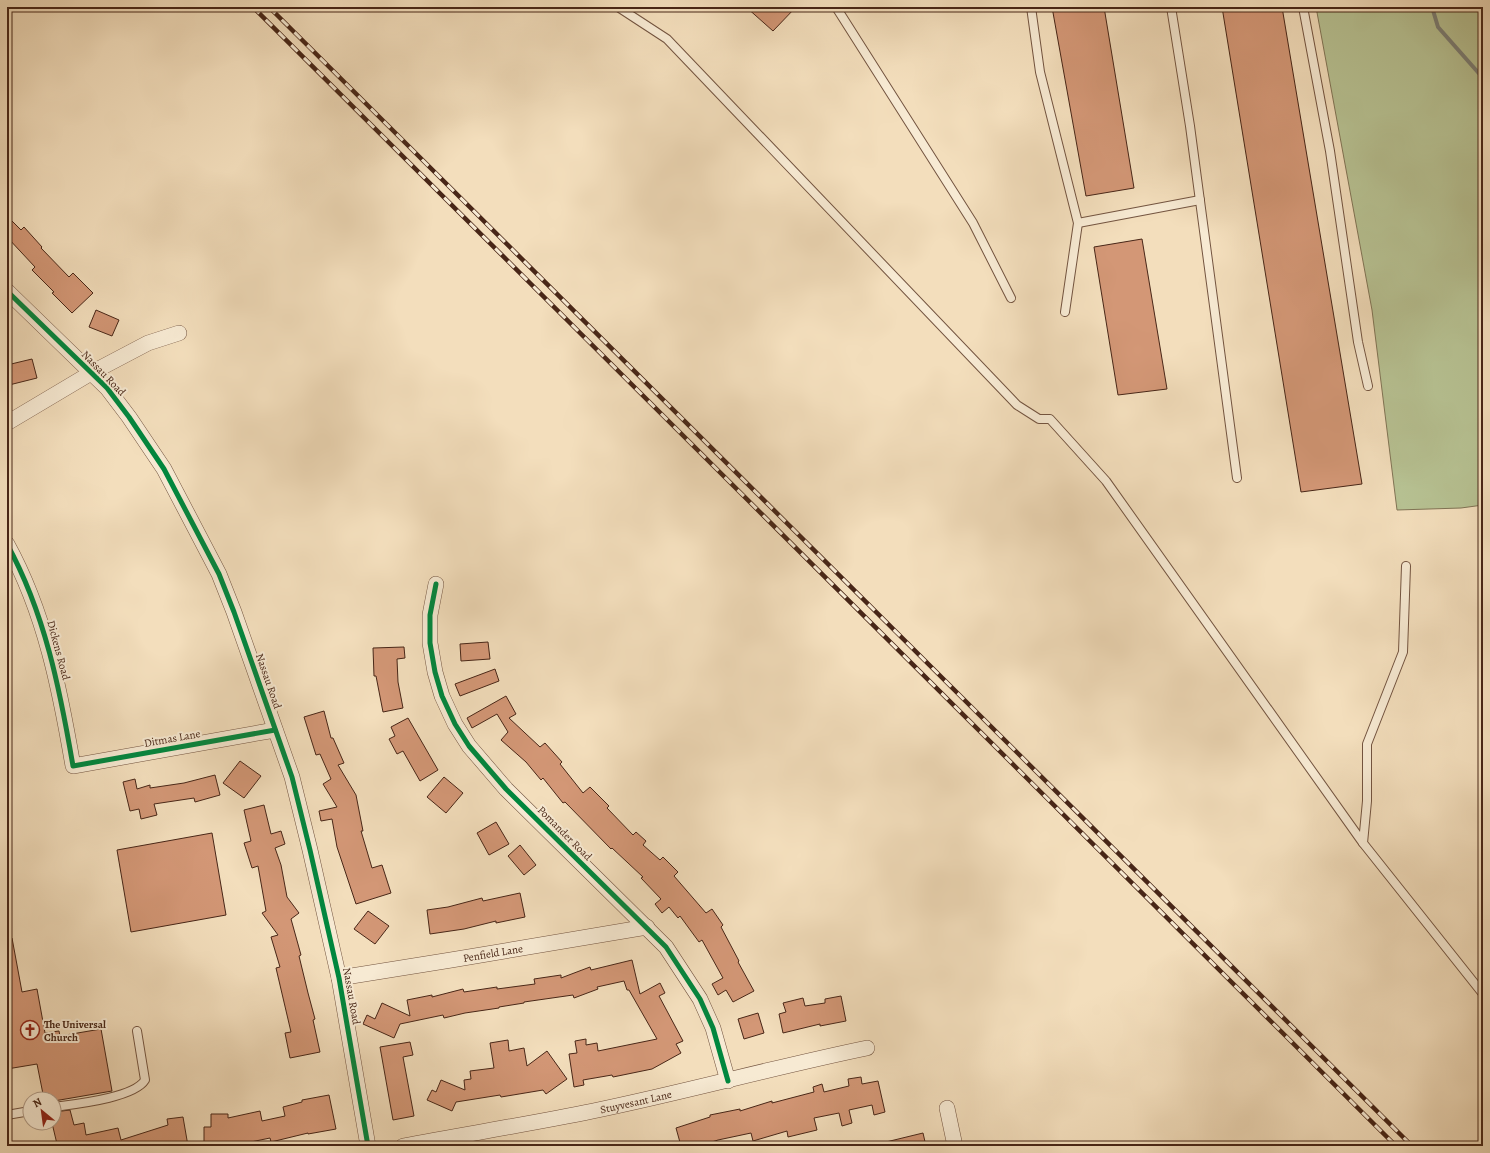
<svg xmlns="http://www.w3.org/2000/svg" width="1490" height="1153" font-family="Alegreya,serif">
  <rect width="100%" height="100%" fill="#f3debc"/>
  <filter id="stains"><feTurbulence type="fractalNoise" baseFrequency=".005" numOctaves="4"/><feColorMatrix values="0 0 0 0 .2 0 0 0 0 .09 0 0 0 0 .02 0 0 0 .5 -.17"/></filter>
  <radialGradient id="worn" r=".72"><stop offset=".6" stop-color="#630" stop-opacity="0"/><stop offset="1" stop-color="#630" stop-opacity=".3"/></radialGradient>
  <path fill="#b7c293" stroke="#807455" d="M1316,7H1483V505L1461,508L1397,510L1372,310Z"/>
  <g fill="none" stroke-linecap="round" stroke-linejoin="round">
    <path stroke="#7b7f77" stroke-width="4" d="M1432,7L1438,27L1483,78"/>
  </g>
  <g fill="#d39776" stroke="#482617">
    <path d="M746,7H796L773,31Z"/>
    <path d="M1052,7H1104L1134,188L1086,196Z"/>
    <path d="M1222,7H1282L1362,484L1301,492Z"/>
    <path d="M7,216L21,230L24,227L42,247L41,248L69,277L73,273L93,293L72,313L52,293L54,292L32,270L35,267L7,237Z"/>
    <path d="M1142,239L1167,389L1118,395L1094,247Z"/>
    <path d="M96,310L119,320L112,336L89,327Z"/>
    <path d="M32,359L37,378L9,385L7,377V365Z"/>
    <path d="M488,642L490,659L461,661L460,644Z"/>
    <path d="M404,647L405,658L397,659L398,682L403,708L383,712L376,676H374L373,648Z"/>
    <path d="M495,669L499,681L460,696L455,684Z"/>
    <path d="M506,696L516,714L509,718L540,747L545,743L562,762L560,764L583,793L590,787L609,806L607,808L633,835L636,832L646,841L643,845L660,860L663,857L678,872L674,876L706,913L712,909L723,925L721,927L739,961L738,962L754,991L733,1002L726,990L718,995L712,984L723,978L702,940L699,942L680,916L678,918L669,907L662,913L655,904L661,899L641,878L643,877L612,848L611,849L565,802L563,803L543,778L541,780L526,762L501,740L508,732L497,714L472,728L467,718Z"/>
    <path d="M324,711L331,738H333L344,763L338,765L356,795L363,831H361L372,868L382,865L391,893L356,904L337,847L332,819L321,821L319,811L337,807L323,784L331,779L320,754L316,755L304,717Z"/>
    <path d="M408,718L438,770L420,781L403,751L397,754L389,739L395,736L391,727Z"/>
    <path d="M240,761L261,776L244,798L223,783Z"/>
    <path d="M215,775L220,795L195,802L194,798L154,804L157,815L141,819L139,809L130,811L123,782L135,779L137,789L150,785V788L184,783Z"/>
    <path d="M444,777L463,793L446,813L427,797Z"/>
    <path d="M264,805L271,834L281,831L285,844L275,848L281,865L287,897L299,913L291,919L301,955L299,956L308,993L315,1019L313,1020L320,1052L290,1058L285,1033L291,1032L276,968L280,967L271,937L278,935L262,913L266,911L258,866L252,868L244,843L251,841L244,810Z"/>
    <path d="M496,822L509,844L489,855L477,833Z"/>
    <path d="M212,833L226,915L131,932L117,850Z"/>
    <path d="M520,845L536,865L524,875L508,856Z"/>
    <path d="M520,893L525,917L496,923V921L464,929L430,934L427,910L448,907L482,898L483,901Z"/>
    <path d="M368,911L389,926L375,944L354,929Z"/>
    <path d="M7,938H12L22,992L37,989L45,1033L59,1031L60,1036L101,1029L112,1091L54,1101V1099H44L37,1064L7,1069Z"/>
    <path d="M632,960L640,994L660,983L665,993L659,996L683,1041L676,1044L681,1053L652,1069L613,1077L612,1075L583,1080L584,1085L574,1087L569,1054L577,1053L575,1041L586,1039V1045L597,1043L598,1051L657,1039L629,990H627L624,981L597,987L598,989L574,998L573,995L524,1002V1003L499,1007V1008L465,1013L444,1018L443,1015L400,1024L394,1038L363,1024L367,1015L375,1019L382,1003L410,1016L407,1000L432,995V997L463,989L464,992L497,987V989L535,984L534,979L561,975V978L590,967L591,970Z"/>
    <path d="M841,996L846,1021L820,1026V1024L783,1033L779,1014L786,1012L783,1003L803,998L805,1006L825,1003V999Z"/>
    <path d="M758,1013L764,1033L744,1039L738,1019Z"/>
    <path d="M508,1040L509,1051L524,1048L527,1066L547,1051L567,1079L546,1094L543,1090L501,1097L500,1095L456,1102L452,1111L427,1100L432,1090L436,1092L441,1080L465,1090L464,1080L471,1079L470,1071L494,1068L490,1043Z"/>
    <path d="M410,1042L413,1055L403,1057L414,1116L393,1120L380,1047Z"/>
    <path d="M861,1077L862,1084L878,1081L885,1112L874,1115L872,1105L849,1110L852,1123L842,1126L839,1113L814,1118L817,1130L788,1137L787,1131L753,1141L751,1133L718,1140L699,1146H681L676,1128L710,1117V1115L740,1109V1111L772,1101V1103L814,1092L813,1087L822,1084L824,1092L849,1086L848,1079Z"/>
    <path d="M329,1095L336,1129L308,1134V1133L271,1142L270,1138L246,1143H204V1127H211V1114H228V1118L260,1111L262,1121L285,1116L283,1107L302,1102V1100Z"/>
    <path d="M70,1110L74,1125L84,1123L86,1135L118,1128L121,1140L168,1125L167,1119L183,1117L188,1146H67L66,1142L57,1144L52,1123H54V1112Z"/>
    <path d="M923,1133L926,1146H886V1142Z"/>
  </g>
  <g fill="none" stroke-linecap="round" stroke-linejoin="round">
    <defs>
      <g id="service">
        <path d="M618,7L667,39L1017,405L1039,419H1050L1106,481L1363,843"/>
        <path d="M836,7L973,223L1011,298"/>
        <path d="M1031,7L1040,72L1078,223L1065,312"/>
        <path d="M1171,7L1190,126L1237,478"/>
        <path d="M1303,7L1330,151L1358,342L1368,386"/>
        <path d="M1078,223L1200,200"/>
        <path d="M1406,566L1403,652L1367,744V801L1363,843L1483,994"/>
        <path d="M54,1107C75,1104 134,1098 145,1080L137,1031"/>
        <path d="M7,1115L30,1111"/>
      </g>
      <g id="minor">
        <path d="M7,291L107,388L129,417L164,469L219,574L234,612L292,777L310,850L339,978L368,1146"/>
        <path d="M7,423L91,373L148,343L179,333"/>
        <path d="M7,544C45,613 60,690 73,766L275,730"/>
        <path d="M436,584L430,615V643L435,672L442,696L455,724L469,746L506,789L666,947L700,999L713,1028L728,1081"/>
        <path id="s1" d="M339,978L451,960L647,927"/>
        <path d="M947,1108L955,1146"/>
        <path id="s2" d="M403,1146C466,1134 530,1124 593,1111C685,1092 775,1067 867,1048"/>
      </g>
    </defs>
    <use href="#service" stroke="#735440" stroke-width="10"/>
    <use href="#minor" stroke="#735440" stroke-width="16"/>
    <use href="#service" stroke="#f7ead3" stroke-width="8"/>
    <use href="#minor" stroke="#f7ead3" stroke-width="15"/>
    <defs>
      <g id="rail">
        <path d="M253,7L1396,1146"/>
        <path d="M269,7L1412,1146"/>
      </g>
    </defs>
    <use href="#rail" stroke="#482617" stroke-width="4.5"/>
    <use href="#rail" stroke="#f7ead3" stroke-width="3" stroke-dasharray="9" stroke-linecap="butt"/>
    <defs>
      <g id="cycleway">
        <path d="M7,291L107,388L129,417L164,469L219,574L234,612L292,777L310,850L339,978L368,1146"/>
        <path d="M7,544C45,613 60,690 73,766L275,730"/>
        <path d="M436,584L430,615V643L435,672L442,696L455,724L469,746L506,789L666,947L700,999L713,1028L728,1081"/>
      </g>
    </defs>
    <use href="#cycleway" stroke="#f7ead3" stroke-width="8"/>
    <use href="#cycleway" stroke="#00873e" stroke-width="5"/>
  </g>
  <defs>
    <symbol id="church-ring" viewBox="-11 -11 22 22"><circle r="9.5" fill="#f7ead3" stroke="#8f2418" stroke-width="1.5"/><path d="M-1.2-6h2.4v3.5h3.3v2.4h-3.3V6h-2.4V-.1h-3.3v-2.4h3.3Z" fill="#8f2418"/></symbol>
  </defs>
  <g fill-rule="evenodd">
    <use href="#church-ring" x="19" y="1019" width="22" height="22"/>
  </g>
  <g text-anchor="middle" stroke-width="4" stroke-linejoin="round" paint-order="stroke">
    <g font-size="11" fill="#482617" stroke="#f7ead3">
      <text transform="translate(104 373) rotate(46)" y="4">Nassau Road</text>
      <text transform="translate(59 650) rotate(75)" y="4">Dickens Road</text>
      <text transform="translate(269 681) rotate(71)" y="4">Nassau Road</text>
      <text transform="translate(172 738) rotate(-10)" y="4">Ditmas Lane</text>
      <text transform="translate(565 833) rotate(45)" y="4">Pomander Road</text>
      <text dy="4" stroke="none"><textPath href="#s1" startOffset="156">Penfield Lane</textPath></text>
      <text transform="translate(352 996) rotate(80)" y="4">Nassau Road</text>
      <text dy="4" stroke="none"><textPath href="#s2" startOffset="237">Stuyvesant Lane</textPath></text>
    </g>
    <g font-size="11" font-weight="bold" fill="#482617" stroke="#f7ead3" text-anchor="start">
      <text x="44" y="1028">The Universal<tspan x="44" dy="13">Church</tspan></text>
    </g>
  </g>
  <rect width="1490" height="1153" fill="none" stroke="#f3debc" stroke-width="24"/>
  <rect x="8" y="8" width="1474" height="1137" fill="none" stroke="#482617" stroke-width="2"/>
  <rect x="12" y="12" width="1466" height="1129" fill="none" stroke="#482617"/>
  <g transform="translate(42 1111) rotate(331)"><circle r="19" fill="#f7ead3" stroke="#b19c88"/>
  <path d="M0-3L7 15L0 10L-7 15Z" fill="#8f2418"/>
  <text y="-6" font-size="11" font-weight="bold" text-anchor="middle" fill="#482617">N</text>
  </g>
  <rect width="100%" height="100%" filter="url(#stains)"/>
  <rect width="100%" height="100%" fill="url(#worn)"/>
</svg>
